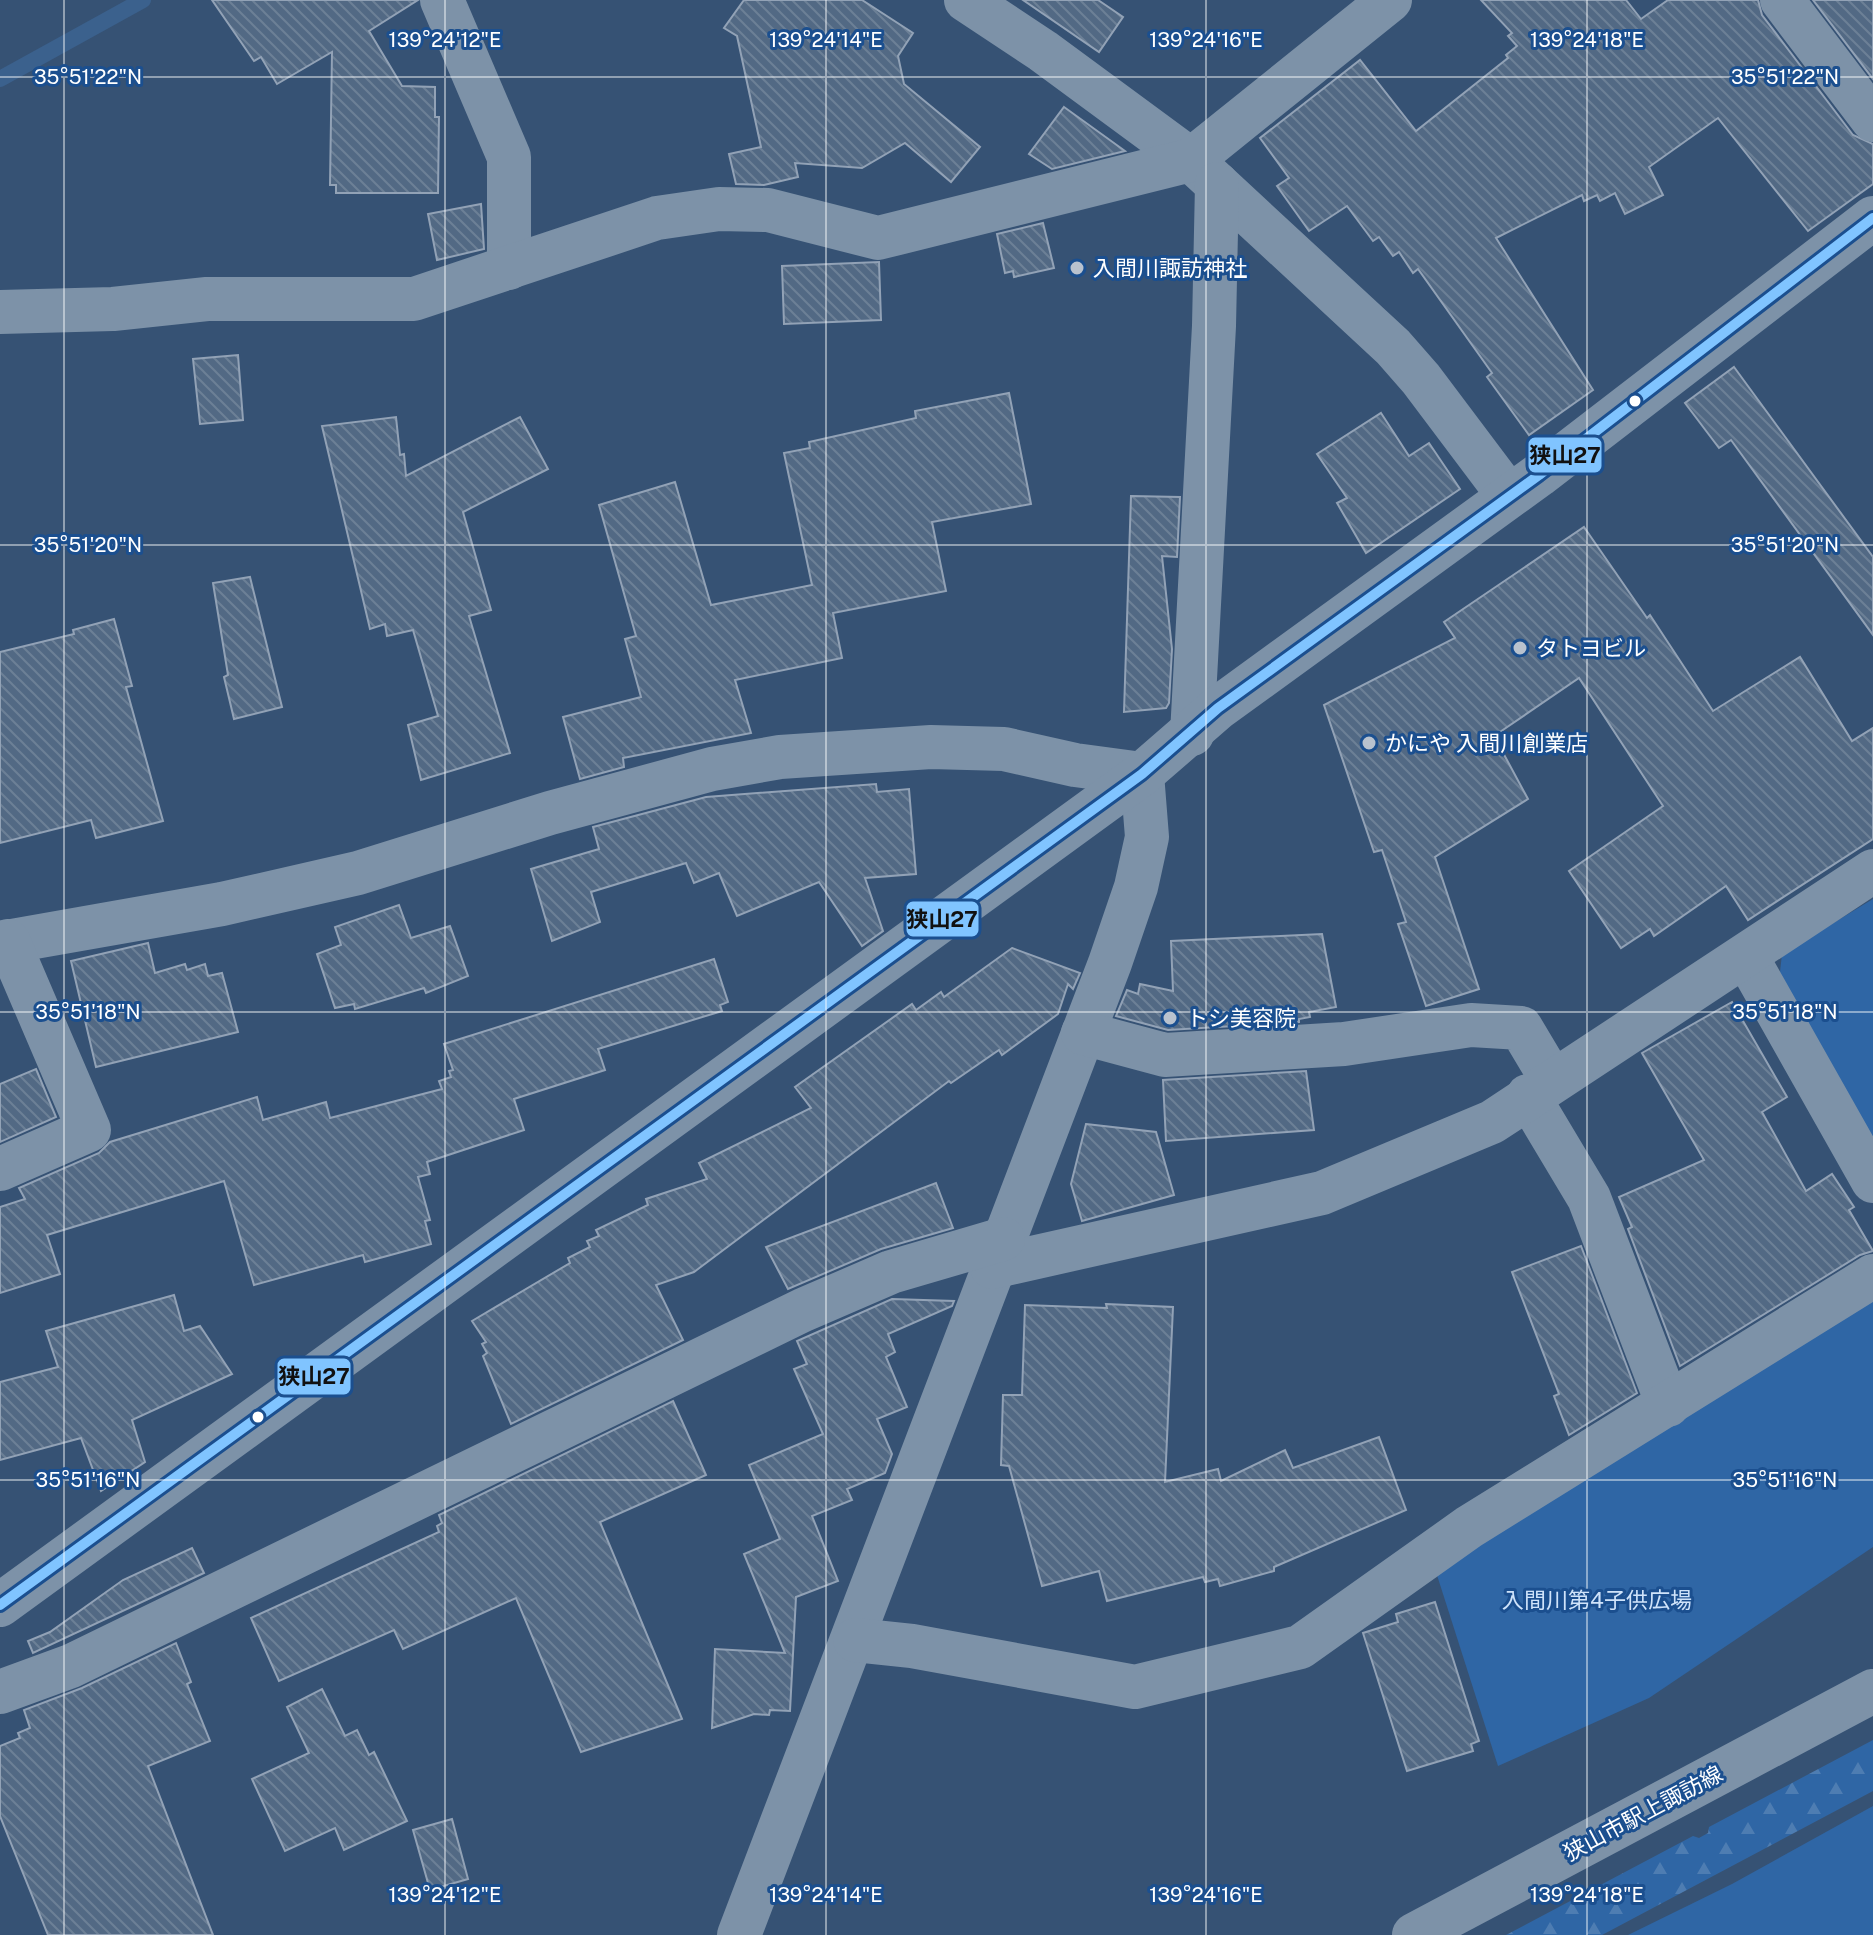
<svg xmlns="http://www.w3.org/2000/svg" width="1873" height="1935" font-family="'Public Sans','Noto Sans JP',sans-serif">
  <defs>
    <pattern id="forest-firs" width="22" height="20" patternUnits="userSpaceOnUse" patternTransform="scale(2)"><rect width="22" height="20" fill="#2f66a5"/><path d="M5 1l3.5 6h-7zM16 11l3.5 6h-7z" fill="#4e7db2"/></pattern>
    <pattern id="building-back-hatch" width="6" height="6" patternUnits="userSpaceOnUse" patternTransform="scale(2)"><rect width="6" height="6" fill="#526984"/><path d="M-1 5l2 2M0 0l6 6M5-1l2 2" fill="none" stroke="#6c8096"/></pattern>
  </defs>
  <rect width="100%" height="100%" fill="#365274"/>
  <g fill="#2f66a5">
    <path d="M1873,899V1138L1779,981L1782,954Z"/>
    <path d="M1873,1298V1547L1649,1698L1498,1766L1436,1572Z"/>
    <path d="M1873,1806V1935H1628L1732,1884Z"/>
  </g>
  <path fill="url(#forest-firs)" d="M1873,1740V1791L1602,1935H1506L1693,1836L1699,1838L1708,1833L1709,1827Z"/>
  <g fill="none" stroke-linecap="round" stroke-linejoin="round">
    <path stroke="#3b618d" stroke-width="16" d="M0,79L143,0"/>
  </g>
  <g fill="url(#building-back-hatch)" stroke="#92a2b6" stroke-width="2">
    <path d="M212,0H418L369,31L402,86L435,87V117H439L438,193H336V185H330L332,52L277,84L261,57L254,61Z"/>
    <path d="M744,0H862L913,33L898,56L904,84L980,147L951,182L905,143L862,168L795,163L798,177L764,185L736,184L729,154L761,147L737,36L724,28Z"/>
    <path d="M1023,0H1098L1123,17L1099,52Z"/>
    <path d="M1481,0H1626L1641,19L1668,0H1758L1762,15L1853,135L1873,144V184L1808,231L1718,118L1649,167L1663,195L1625,214L1615,193L1600,201L1597,195L1584,201L1582,195L1496,238L1593,390L1529,435L1487,377L1492,373L1418,269L1413,273L1399,252L1393,256L1379,237L1373,241L1347,206L1309,231L1277,186L1289,178L1260,138L1360,60L1416,131L1508,58L1506,55L1517,46L1508,36L1512,33Z"/>
    <path d="M1813,0H1873V79Z"/>
    <path d="M1064,107L1125,151L1052,169L1029,154Z"/>
    <path d="M481,204L484,249L437,260L428,214Z"/>
    <path d="M1043,223L1054,268L1014,277L1013,271L1005,273L997,234Z"/>
    <path d="M879,262L881,320L784,324L782,266Z"/>
    <path d="M238,355L243,420L200,424L193,359Z"/>
    <path d="M1734,367L1873,557V635L1731,440L1719,448L1685,403Z"/>
    <path d="M1009,393L1031,504L932,522L946,591L833,613L842,658L735,680L751,733L623,758L624,767L580,779L563,717L641,697L625,639L636,636L599,505L675,482L711,605L812,585L784,453L810,448L809,442L916,418L915,411Z"/>
    <path d="M1381,413L1409,456L1429,443L1460,489L1366,553L1337,503L1347,498L1317,454Z"/>
    <path d="M396,417L400,455L404,454L406,476L520,417L548,469L463,512L491,610L469,616L510,753L421,780L408,725L438,716L413,630L387,636L385,624L370,629L322,426Z"/>
    <path d="M1131,496L1180,497L1177,557L1162,556L1172,649L1169,703L1166,708L1124,712Z"/>
    <path d="M1584,527L1647,618L1650,615L1713,711L1800,657L1852,741L1873,728V839L1748,920L1726,886L1654,936L1650,929L1621,948L1569,871L1663,806L1579,678L1494,736L1528,799L1435,857L1479,989L1426,1006L1398,924L1406,922L1382,850L1374,852L1324,705L1455,638L1444,622Z"/>
    <path d="M250,577L282,707L234,719L224,677L228,675L213,583Z"/>
    <path d="M114,619L132,686L126,687L163,821L96,838L91,820L0,843V652L74,634L73,630Z"/>
    <path d="M876,784L877,792L909,789L916,874L865,878L883,931L862,946L819,882L737,916L719,873L694,883L686,863L591,892L600,922L552,941L531,869L599,849L593,827L706,797Z"/>
    <path d="M399,905L411,938L450,926L468,976L426,993L424,988L355,1009L354,1004L335,1008L317,954L341,945L335,927Z"/>
    <path d="M1322,934L1336,1007L1309,1012L1310,1017L1299,1019V1022L1168,1030L1116,1016L1127,990L1138,994L1140,984L1173,991L1171,941Z"/>
    <path d="M148,943L155,973L185,964L187,970L205,964L208,976L222,973L238,1032L96,1067L71,961Z"/>
    <path d="M1012,948L1080,973L1073,989L1068,984L1058,1014L1002,1055L999,1050L951,1083L949,1081L694,1272L656,1285L683,1340L511,1424L483,1356L487,1353L482,1344L486,1342L472,1321L570,1263L568,1258L590,1247L587,1241L599,1236L596,1230L648,1205L646,1199L707,1179L699,1163L811,1108L795,1087L912,1004L916,1010L941,992L944,997Z"/>
    <path d="M714,959L728,1002L720,1005L722,1011L598,1049L605,1070L514,1099L524,1130L427,1162L430,1174L418,1177L430,1220L425,1221L431,1244L365,1262L363,1255L254,1285L224,1181L47,1235L60,1274L0,1293V1207L25,1199L19,1188L99,1153L110,1142L257,1097L263,1120L326,1102L330,1118L442,1089L439,1081L451,1077L449,1071L453,1070L444,1044Z"/>
    <path d="M1732,1002L1787,1097L1762,1112L1806,1191L1832,1174L1854,1207L1849,1210L1873,1251L1860,1255L1680,1366L1628,1229L1632,1227L1619,1197L1704,1160L1642,1053Z"/>
    <path d="M36,1069L56,1117L0,1142V1084Z"/>
    <path d="M1306,1071L1314,1130L1166,1141L1163,1080Z"/>
    <path d="M1086,1124L1156,1132L1174,1195L1082,1221L1071,1184Z"/>
    <path d="M936,1183L953,1228L881,1249L788,1289L766,1247Z"/>
    <path d="M1581,1246L1637,1393L1569,1435L1554,1396L1559,1394L1512,1272Z"/>
    <path d="M174,1295L184,1331L200,1326L232,1374L132,1420L145,1462L101,1491L81,1438L0,1460V1382L58,1367L46,1331Z"/>
    <path d="M892,1299L954,1301L952,1306L888,1334L895,1352L886,1357L907,1407L877,1419L892,1454L885,1473L847,1489L852,1500L812,1516L838,1581L796,1597L790,1711L770,1710L769,1715L754,1714L712,1728L715,1649L785,1653L744,1554L780,1539L749,1465L823,1434L794,1369L807,1364L797,1341Z"/>
    <path d="M1106,1304L1173,1307L1165,1482L1218,1469L1221,1481L1285,1450L1293,1468L1379,1437L1406,1510L1274,1567V1571L1220,1586L1218,1579L1205,1582L1203,1577L1107,1601L1099,1571L1042,1586L1009,1466L1001,1465L1003,1395H1022L1025,1305L1107,1308Z"/>
    <path d="M673,1401L706,1475L600,1522L682,1719L581,1752L516,1598L403,1649L394,1630L279,1681L251,1618L439,1532L437,1526L442,1523L439,1515Z"/>
    <path d="M192,1548L204,1573L33,1653L28,1641L50,1632L123,1580Z"/>
    <path d="M1435,1602L1479,1741L1471,1744L1473,1751L1407,1771L1363,1633L1398,1622L1396,1614Z"/>
    <path d="M176,1643L191,1682L187,1684L210,1741L148,1766L213,1935H48L0,1816V1746L20,1738L18,1733L30,1728L24,1710L82,1688Z"/>
    <path d="M322,1689L345,1736L357,1730L369,1755L374,1752L407,1821L344,1850L335,1828L285,1851L252,1779L309,1753L287,1707Z"/>
    <path d="M452,1819L468,1879L430,1890L413,1830Z"/>
  </g>
  <g fill="none" stroke-linecap="round" stroke-linejoin="round">
    <g stroke="#7d92a8" stroke-width="44">
      <path d="M442,0L509,157V268"/>
      <path d="M966,0L1043,51L1191,160L1393,347L1421,379L1509,496"/>
      <path d="M1782,0L1873,120"/>
      <path d="M0,312L113,309L207,299H414L657,218L719,209L768,210L878,238L1191,160L1390,0"/>
      <path d="M1192,734L1214,326L1217,184"/>
      <path d="M0,943L222,904L358,873L550,813L712,769L780,757L931,747L1004,749L1075,765L1142,774L1147,837L1136,887L1110,963L739,1935"/>
      <path d="M1746,956L1873,1181"/>
      <path d="M1083,1033L1165,1055L1344,1044L1471,1025L1521,1028L1552,1080"/>
      <path d="M1528,1096L1589,1198L1668,1405"/>
      <path d="M0,1169L89,1130L8,941"/>
      <path d="M992,1267L1322,1193L1492,1122L1873,871"/>
      <path d="M0,1605L1142,774L1218,708L1539,475L1873,218"/>
      <path d="M855,1640L912,1646L1135,1687L1300,1647L1469,1527L1873,1276"/>
      <path d="M0,1692L71,1666L803,1310L891,1272L1003,1239"/>
      <path d="M1414,1935L1873,1691"/>
    </g>
    <defs>
      <path id="bus-1" d="M0,1605L1142,774L1218,708L1539,475L1873,218"/>
    </defs>
    <use href="#bus-1" stroke="#1b4f8f" stroke-width="16"/>
    <use href="#bus-1" stroke="#80c4ff" stroke-width="10"/>
  </g>
  <path fill="none" stroke="#fff" stroke-width="2" stroke-opacity="0.45" d="M64,0V1935M445,0V1935M826,0V1935M1206,0V1935M1587,0V1935M0,77H1873M0,545H1873M0,1012H1873M0,1480H1873"/>
  <g fill="#b9c2ce" stroke="#1b4f8f" stroke-width="3">
    <circle cx="1077" cy="268" r="8"/>
    <circle cx="1520" cy="648" r="8"/>
    <circle cx="1369" cy="743" r="8"/>
    <circle cx="1170" cy="1018" r="8"/>
  </g>
  <g fill="#fff" stroke="#1b4f8f" stroke-width="3">
    <circle cx="1635" cy="401" r="7"/>
    <circle cx="258" cy="1417" r="7"/>
  </g>
  <g text-anchor="middle" stroke-width="6" stroke-linejoin="round" paint-order="stroke">
    <g font-size="22" fill="#fff" stroke="#1b4f8f" text-anchor="start">
      <text x="1093" y="276">入間川諏訪神社</text>
      <text x="1536" y="656">タトヨビル</text>
      <text x="1385" y="751">かにや 入間川創業店</text>
      <text x="1186" y="1026">トシ美容院</text>
    </g>
    <g font-size="22" fill="#cfe3fa" stroke="#1b4f8f">
      <text x="1597" y="1608">入間川第4子供広場</text>
    </g>
    <g font-size="22" fill="#fff" stroke="#1b4f8f">
      <text transform="translate(1643 1813) rotate(-28)" y="8">狭山市駅上諏訪線</text>
    </g>
  </g>
  <g font-size="20" text-anchor="middle" fill="#fff" stroke="#1b4f8f" stroke-width="6" stroke-linejoin="round" paint-order="stroke">
    <text x="445" y="47">139°24'12"E</text>
    <text x="826" y="47">139°24'14"E</text>
    <text x="1206" y="47">139°24'16"E</text>
    <text x="1587" y="47">139°24'18"E</text>
    <text x="88" y="84">35°51'22"N</text>
    <text x="1785" y="84">35°51'22"N</text>
    <text x="88" y="552">35°51'20"N</text>
    <text x="1785" y="552">35°51'20"N</text>
    <text x="88" y="1019">35°51'18"N</text>
    <text x="1785" y="1019">35°51'18"N</text>
    <text x="88" y="1487">35°51'16"N</text>
    <text x="1785" y="1487">35°51'16"N</text>
    <text x="445" y="1902">139°24'12"E</text>
    <text x="826" y="1902">139°24'14"E</text>
    <text x="1206" y="1902">139°24'16"E</text>
    <text x="1587" y="1902">139°24'18"E</text>
  </g>
  <g stroke="#1b4f8f" stroke-width="3">
    <rect x="1527" y="436" width="76" height="38" rx="8" fill="#80c4ff"/>
    <rect x="905" y="900" width="75" height="38" rx="8" fill="#80c4ff"/>
    <rect x="276" y="1357" width="76" height="39" rx="8" fill="#80c4ff"/>
  </g>
  <g font-size="22" text-anchor="middle" font-weight="bold" fill="#111">
    <text x="1565" y="463">狭山27</text>
    <text x="942" y="927">狭山27</text>
    <text x="314" y="1384">狭山27</text>
  </g>
</svg>
